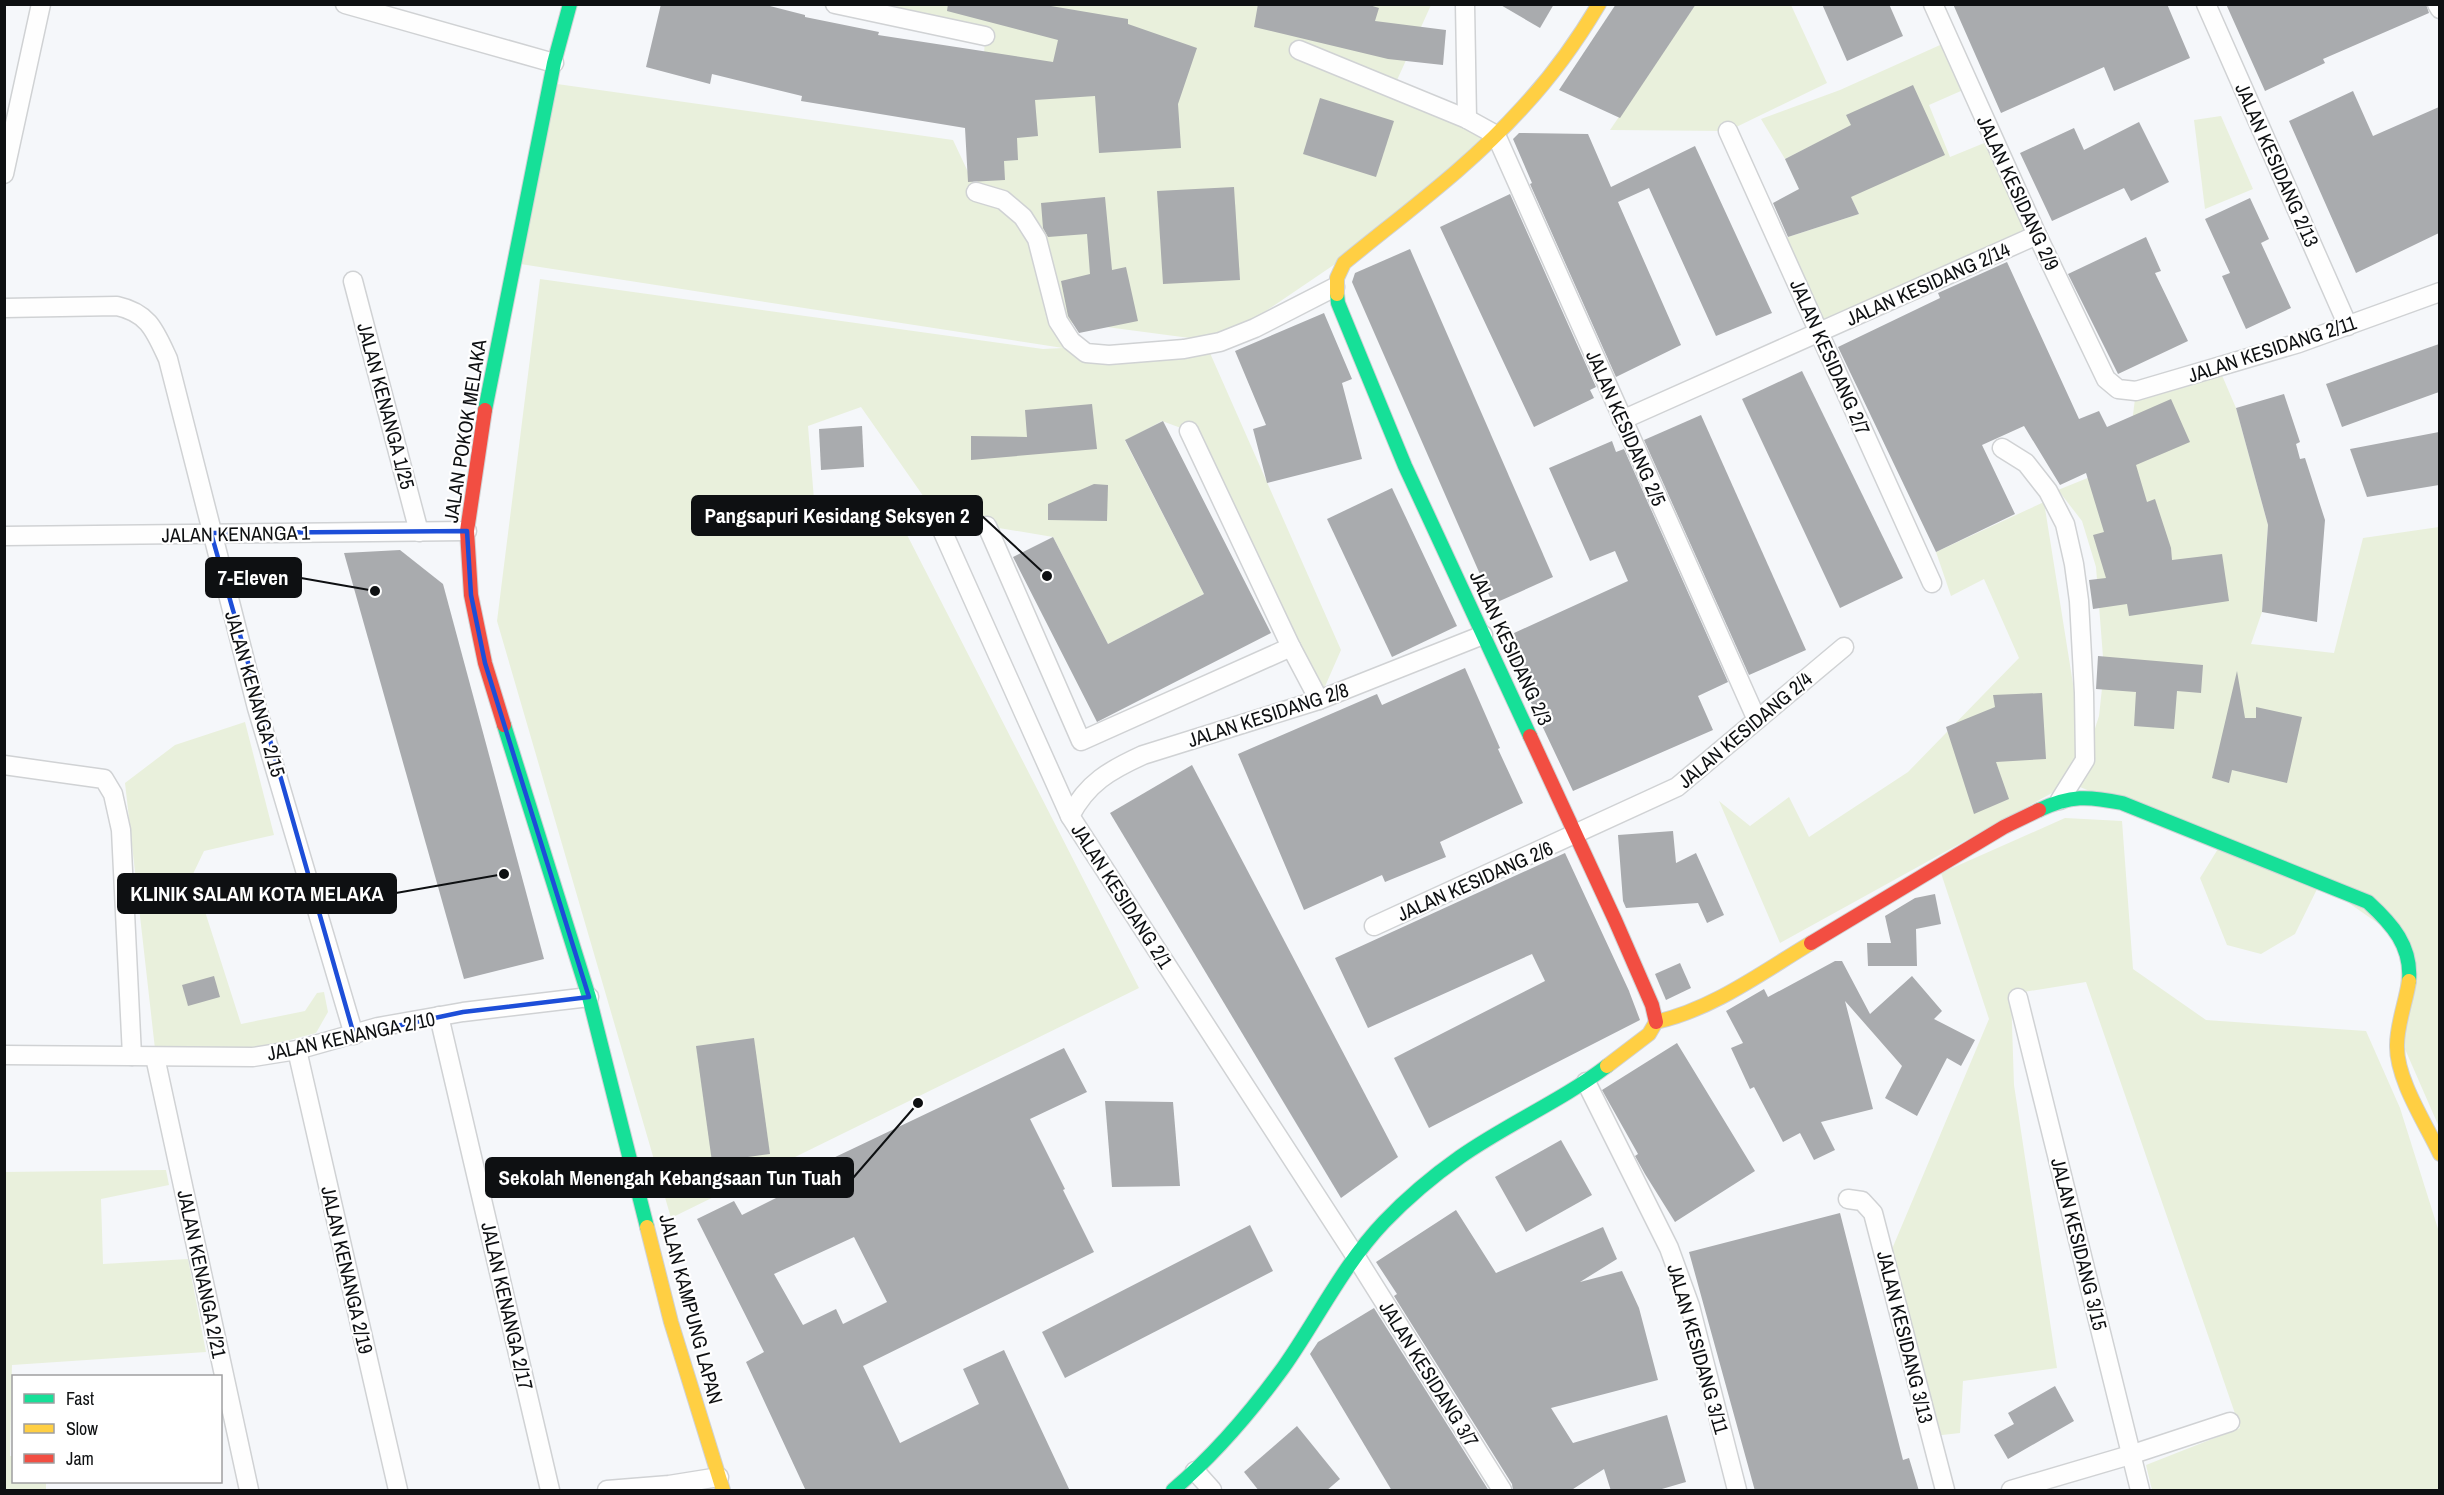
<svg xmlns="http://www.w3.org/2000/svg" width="2444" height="1495" font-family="'Archivo Narrow',sans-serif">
  <rect width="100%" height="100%" fill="#f5f7fa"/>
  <g fill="#e9f0dc">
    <path d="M892,5H1431L1393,89L1496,135L1375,237L1220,342L1061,321L1068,348L1206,344L1341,650L1319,700L1189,431L1162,421L1125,441L1204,594L1108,644L1053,537L987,526L933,510L861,407L808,426L817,536L884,518L903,527L1139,988L671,1218L497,621L540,279L1043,349L1063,348L514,263L550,83L953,140L977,191L985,36Z"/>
    <path d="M1695,5H1791L1827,83L1728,131L1610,130Z"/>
    <path d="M1949,41L1970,87L1929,105L1950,157L1994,139L2037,235L1819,332L1785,238L1859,214L1823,140L1785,159L1761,119L1840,90Z"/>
    <path d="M2221,116L2253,189L2205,209L2194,120Z"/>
    <path d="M2218,366L2236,408L2268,525L2262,612L2251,644L2334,653L2363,538L2439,527V1127L2398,1033L2402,940L2320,883L2295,934L2261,954L2227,945L2200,878L2221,844L2070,783L1780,943L1719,801L1750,826L1789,797L1809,837L1908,772L2019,658L1984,579L1951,596L1936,552L2044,502L2085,759L2099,716L2104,670L2096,567L2082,521L2058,490L2127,462L2136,391Z"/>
    <path d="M245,722L274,835L204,851L193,874L241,1024L305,1011L317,993L324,992L328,1012L316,1033L248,1051L155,1049L125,783L175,745Z"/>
    <path d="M2065,818L2122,821L2133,969L2206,1020L2366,1031L2400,1108L2439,1232V1490H2152L2146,1465L2240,1428L2086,982L2011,994L2014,1085L2057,1368L1963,1381L1960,1433L1933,1436L1892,1249L1989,1019L1941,873Z"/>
    <path d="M166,1170L169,1185L101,1199L103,1264L188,1259L206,1352L12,1365L10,1456H13L14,1482H46V1490H5V1172Z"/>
  </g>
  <g fill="#a9abae" fill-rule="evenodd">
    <path d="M661,4H762L805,15V17L879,32L878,35L1053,62L1058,40L947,11L948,4H1039L1128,19V24L1197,48L1178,104L1181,148L1099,153L1095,96L1035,100L1038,136L1017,138L1018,160L1004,161L1005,180L968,182L965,128L801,101L802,96L712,74L710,84L646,67Z"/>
    <path d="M1258,4H1366L1379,8L1375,21L1446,30L1443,65L1388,59L1254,27Z"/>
    <path d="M1499,4H1554L1540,28Z"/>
    <path d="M1616,4H1696L1620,118L1559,90Z"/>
    <path d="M1822,4H1889L1903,36L1847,61Z"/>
    <path d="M1953,4H2167L2190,58L2114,91L2104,67L2001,113Z"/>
    <path d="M2226,4H2426L2429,13L2323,59L2325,63L2265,91Z"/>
    <path d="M1913,85L1945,155L1851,197L1859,214L1788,237L1773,203L1799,189L1785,159L1851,125L1846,115Z"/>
    <path d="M2353,91L2373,136L2439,107V233L2356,273L2289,121Z"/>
    <path d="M1320,98L1394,121L1376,177L1303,154Z"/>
    <path d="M2139,122L2169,182L2131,201L2124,188L2052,221L2020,153L2074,128L2084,150Z"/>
    <path d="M1519,133L1588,134L1611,187L1695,146L1772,313L1716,336L1649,188L1618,202L1681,345L1616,377L1530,184L1532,183L1513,139Z"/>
    <path d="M1234,187L1240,280L1163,284L1157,191Z"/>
    <path d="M1510,194L1596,387L1590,390L1594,398L1534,427L1440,227Z"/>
    <path d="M1105,197L1112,270L1126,267L1138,321L1079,333L1068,316L1061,281L1090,274L1087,234L1048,237L1043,228L1041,203Z"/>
    <path d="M2250,198L2269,239L2261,243L2291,308L2246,329L2222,276L2230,273L2205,219Z"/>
    <path d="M2146,237L2161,271L2155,273L2188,341L2118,374L2068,274Z"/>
    <path d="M1410,249L1553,577L1493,604L1352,282L1355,273Z"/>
    <path d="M2007,262L2079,419L2099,411L2107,427L2171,399L2190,442L2136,465L2147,502L2155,499L2171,548L2172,560L2222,554L2229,601L2129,616L2127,604L2093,609L2089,580L2106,578L2093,535L2104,532L2086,473L2060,485L2024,426L1982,445L2015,514L1936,552L1838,347L1940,298L1938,293Z"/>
    <path d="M1324,313L1352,379L1342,383L1362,459L1267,483L1253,429L1266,425L1235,351Z"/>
    <path d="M2439,344V392L2342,427L2326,384Z"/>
    <path d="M1802,371L1903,578L1840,608L1742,399Z"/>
    <path d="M2284,394L2300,442L2296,444L2300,459L2305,458L2325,520L2317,622L2262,612L2268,525L2236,408Z"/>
    <path d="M1092,404L1097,449L971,460V436L1027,437L1025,410Z"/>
    <path d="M1701,415L1806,650L1749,675L1644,440Z"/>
    <path d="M1163,421L1271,633L1097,722L1013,557L1053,537L1108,644L1204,594L1125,440Z"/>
    <path d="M862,426L864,467L821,470L819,429Z"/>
    <path d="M2439,432V485L2367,497L2350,449Z"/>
    <path d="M1612,441L1616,452L1624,449L1728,682L1698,696L1713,730L1573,791L1501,639L1628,581L1615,551L1590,561L1549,468Z"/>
    <path d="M1094,484L1108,485L1107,521L1048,520V504Z"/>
    <path d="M1392,488L1457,626L1392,657L1327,519Z"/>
    <path d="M400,550L443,584L544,959L464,979L344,553Z"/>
    <path d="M2098,656L2203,665L2201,693L2177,691L2174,729L2134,726L2136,692L2096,689Z"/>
    <path d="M1465,668L1500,748L1498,749L1523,803L1440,842L1446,857L1385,882L1382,875L1304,910L1238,754L1377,694L1382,705Z"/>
    <path d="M2237,671L2245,718H2256V707L2302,717L2287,783L2232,770L2229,783L2212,778Z"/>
    <path d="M2042,693L2046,759L1996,762L2009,799L1974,814L1946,727L1995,707L1993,695Z"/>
    <path d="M1192,765L1398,1157L1341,1198L1110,813Z"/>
    <path d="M1673,831L1676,863L1696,853L1724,915L1707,923L1698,903L1626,908L1623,901L1618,835Z"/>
    <path d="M1565,853L1630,993L1629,991L1640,1020L1429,1128L1394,1058L1545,981L1532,954L1368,1028L1335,958Z"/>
    <path d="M1935,894L1941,924L1916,929L1917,966H1868L1867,943H1891L1885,916L1915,898Z"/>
    <path d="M1835,961H1842L1870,1014L1912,976L1942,1011L1934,1019L1975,1040L1961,1066L1947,1058L1917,1116L1885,1098L1902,1066L1845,1001L1873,1109L1821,1122L1835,1150L1814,1160L1800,1133L1783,1142L1754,1087L1750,1089L1731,1048L1743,1043L1726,1011L1764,989L1768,997Z"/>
    <path d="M1680,963L1691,988L1666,1000L1655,974Z"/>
    <path d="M214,976L220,997L188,1006L182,985Z"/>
    <path d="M754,1038L770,1154L712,1162L696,1046Z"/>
    <path d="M1677,1043L1755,1171L1675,1222L1645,1174L1635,1156L1638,1154L1602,1090Z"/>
    <path d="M1064,1048L1087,1092L1030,1119L1065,1189L1063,1190L1094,1252L863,1366L900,1443L979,1404L963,1369L1004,1350L1070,1491H806L746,1362L764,1352L697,1219L734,1201L742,1215L812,1180L808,1170ZM854,1237L887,1302L843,1324L836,1309L803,1325L774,1274Z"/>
    <path d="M1105,1101L1173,1102L1180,1186L1112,1187Z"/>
    <path d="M1561,1140L1592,1195L1526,1232L1495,1177Z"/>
    <path d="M1456,1210L1496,1273L1603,1227L1617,1259L1580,1282L1622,1271L1639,1308L1658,1380L1551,1408L1573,1443L1667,1415L1686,1482L1655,1491H1611L1604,1469L1570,1491H1513L1512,1484L1394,1296L1397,1294L1376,1262Z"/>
    <path d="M1840,1213L1903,1460L1909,1458L1919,1491H1755L1689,1252Z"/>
    <path d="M1250,1225L1273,1271L1065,1378L1042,1332Z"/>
    <path d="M1374,1308L1489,1491H1392L1310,1354L1318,1342Z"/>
    <path d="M2055,1386L2074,1421L2008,1459L1994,1435L2014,1424L2008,1413Z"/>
    <path d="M1297,1426L1340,1479L1326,1491H1259L1244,1472Z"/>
  </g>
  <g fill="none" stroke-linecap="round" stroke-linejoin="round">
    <defs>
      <g id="street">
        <path d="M345,4L554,63"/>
        <path d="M835,4L985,36"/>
        <path d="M1465,4L1467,119"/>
        <path d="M1933,4L2037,235L2106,379L2118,389L2136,391L2299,343L2440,292"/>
        <path d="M2206,4L2348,326"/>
        <path d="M2437,4L2440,9"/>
        <path d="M1299,50L1467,119L1496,135L1757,720"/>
        <path d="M1728,131L1932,583"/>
        <path d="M4,174L41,4"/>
        <path d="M976,192L1003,200L1023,217L1037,239L1058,321L1071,341L1086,353L1109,355L1184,349L1220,342L1255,328L1335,287"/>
        <path d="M353,281L419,532"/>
        <path d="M4,308L117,306C149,313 155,331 168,359L257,708L354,1035"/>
        <path d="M1622,420L2037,235"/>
        <path d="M1189,431L1291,647L1319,700"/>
        <path d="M2002,448L2026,463L2048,491L2065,524L2074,564L2079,601L2084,693L2085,760L2060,800"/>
        <path d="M933,510L1070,816L1356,1257L1502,1490"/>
        <path d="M987,526L1081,741L1291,647"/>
        <path d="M4,536L467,531"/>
        <path d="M4,765L104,779L113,794L121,830L132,1056"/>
        <path d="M1070,816C1087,783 1110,770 1143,755L1319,700L1483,635"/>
        <path d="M1374,926L1677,787L1844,647"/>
        <path d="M2018,998L2140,1490"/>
        <path d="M439,1016L550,1490"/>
        <path d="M297,1050L398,1490"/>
        <path d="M4,1055L253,1057L297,1050L378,1027L463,1012L589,997"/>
        <path d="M155,1057L249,1490"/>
        <path d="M1586,1082L1669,1248L1690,1306L1737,1490"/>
        <path d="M1848,1199L1862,1201L1873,1213L1945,1490"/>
        <path d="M1195,1471L1212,1490"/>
        <path d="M607,1490L669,1485L719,1477"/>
        <path d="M2011,1490L2130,1455L2230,1422"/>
      </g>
      <g id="fast">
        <path d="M1337,294L1338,303L1405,466L1530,736"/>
        <path d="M485,410L554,63L570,4"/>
        <path d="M504,725L589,997L647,1227"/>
        <path d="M2039,810C2071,795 2088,796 2122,803L2368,902C2392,924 2412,946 2409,981"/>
        <path d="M1173,1490C1214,1455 1251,1412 1283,1368C1317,1320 1343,1265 1384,1222C1407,1198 1433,1176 1460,1157C1507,1124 1561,1101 1607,1066"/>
      </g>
      <g id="slow">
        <path d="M1337,294V278L1344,263C1405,213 1470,166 1523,107C1552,76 1577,41 1599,4"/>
        <path d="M2409,981C2406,1002 2397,1024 2397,1045C2396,1079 2426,1124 2440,1154"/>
        <path d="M1607,1066L1649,1034L1656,1022C1713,1009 1761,973 1811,943"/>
        <path d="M647,1227L671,1322L723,1490"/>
      </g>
      <g id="jam">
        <path d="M485,410L467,531L471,595L485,663L504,725"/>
        <path d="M1530,736L1615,920L1652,1005L1656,1022"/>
        <path d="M1811,943L2004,827L2039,810"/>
      </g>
    </defs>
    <use href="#street" stroke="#d0d2d4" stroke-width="21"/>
    <use href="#fast" stroke="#d0d2d4" stroke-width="16"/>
    <use href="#slow" stroke="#d0d2d4" stroke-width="16"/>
    <use href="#jam" stroke="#d0d2d4" stroke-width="16"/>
    <use href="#street" stroke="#fefefe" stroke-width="18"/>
    <use href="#fast" stroke="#16e098" stroke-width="14"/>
    <use href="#slow" stroke="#ffcf43" stroke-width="14"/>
    <use href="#jam" stroke="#f24e42" stroke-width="14"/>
  </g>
  <path fill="none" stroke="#1d4ed8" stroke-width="4.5" stroke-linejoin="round" d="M467,531L471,595L485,663L589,997L463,1012L354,1035L211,533Z"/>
  <g text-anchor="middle" stroke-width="4.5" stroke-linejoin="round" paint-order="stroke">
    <g font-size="20" fill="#0e1012" stroke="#fff">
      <text transform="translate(2277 165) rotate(66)" y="7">JALAN KESIDANG 2/13</text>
      <text transform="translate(2018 193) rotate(65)" y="7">JALAN KESIDANG 2/9</text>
      <text transform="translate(1928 284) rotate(-24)" y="7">JALAN KESIDANG 2/14</text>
      <text transform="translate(2272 349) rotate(-18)" y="7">JALAN KESIDANG 2/11</text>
      <text transform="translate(1830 357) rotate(66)" y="7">JALAN KESIDANG 2/7</text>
      <text transform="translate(386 406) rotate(75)" y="7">JALAN KENANGA 1/25</text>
      <text transform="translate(1626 428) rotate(66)" y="7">JALAN KESIDANG 2/5</text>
      <text transform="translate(465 431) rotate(-81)" y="7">JALAN POKOK MELAKA</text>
      <text transform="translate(236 534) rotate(-1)" y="7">JALAN KENANGA 1</text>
      <text transform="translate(1511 648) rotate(65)" y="7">JALAN KESIDANG 2/3</text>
      <text transform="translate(255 694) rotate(74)" y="7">JALAN KENANGA 2/15</text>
      <text transform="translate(1268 715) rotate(-18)" y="7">JALAN KESIDANG 2/8</text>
      <text transform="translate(1745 730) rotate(-40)" y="7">JALAN KESIDANG 2/4</text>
      <text transform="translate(1475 881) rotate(-24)" y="7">JALAN KESIDANG 2/6</text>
      <text transform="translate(1122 896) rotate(57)" y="7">JALAN KESIDANG 2/1</text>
      <text transform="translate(351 1036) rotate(-12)" y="7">JALAN KENANGA 2/10</text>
      <text transform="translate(2079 1244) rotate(76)" y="7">JALAN KESIDANG 3/15</text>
      <text transform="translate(347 1270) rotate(77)" y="7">JALAN KENANGA 2/19</text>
      <text transform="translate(202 1274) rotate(78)" y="7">JALAN KENANGA 2/21</text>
      <text transform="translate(507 1306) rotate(77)" y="7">JALAN KENANGA 2/17</text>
      <text transform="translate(691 1309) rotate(75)" y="7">JALAN KAMPUNG LAPAN</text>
      <text transform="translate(1905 1337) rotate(76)" y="7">JALAN KESIDANG 3/13</text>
      <text transform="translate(1698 1349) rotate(74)" y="7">JALAN KESIDANG 3/11</text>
      <text transform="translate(1429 1374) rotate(58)" y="7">JALAN KESIDANG 3/7</text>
    </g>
  </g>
  <path fill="none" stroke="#0e1012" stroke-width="2" d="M1047 576L982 516M375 591L301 578M504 874L396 893M918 1103L853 1178"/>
  <g fill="#0e1012" stroke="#fff" stroke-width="2">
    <circle cx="1047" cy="576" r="6"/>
    <circle cx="375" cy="591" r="6"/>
    <circle cx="504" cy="874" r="6"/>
    <circle cx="918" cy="1103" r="6"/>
  </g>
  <g fill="#0e1012" stroke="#0e1012" stroke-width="2">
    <rect x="692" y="496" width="290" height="39" rx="6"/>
    <rect x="206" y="558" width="95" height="39" rx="6"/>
    <rect x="118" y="874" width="278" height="39" rx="6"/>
    <rect x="486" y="1158" width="367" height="39" rx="6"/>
  </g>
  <g font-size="21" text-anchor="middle" font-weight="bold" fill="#fff">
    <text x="837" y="523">Pangsapuri Kesidang Seksyen 2</text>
    <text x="253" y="585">7-Eleven</text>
    <text x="257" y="901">KLINIK SALAM KOTA MELAKA</text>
    <text x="670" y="1185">Sekolah Menengah Kebangsaan Tun Tuah</text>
  </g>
  <rect width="2444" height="1495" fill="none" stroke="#0e1012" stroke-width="12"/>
  <rect x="12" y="1375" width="210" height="108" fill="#ffffff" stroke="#9f9fa0" stroke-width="1.5"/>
  <rect x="24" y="1394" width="30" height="9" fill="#16e098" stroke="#9f9fa0" stroke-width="1.5"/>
  <text x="66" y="1405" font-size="18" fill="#0e1012">Fast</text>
  <rect x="24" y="1424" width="30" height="9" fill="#ffcf43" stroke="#9f9fa0" stroke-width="1.5"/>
  <text x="66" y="1435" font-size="18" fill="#0e1012">Slow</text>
  <rect x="24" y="1454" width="30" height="9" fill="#f24e42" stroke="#9f9fa0" stroke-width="1.5"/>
  <text x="66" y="1465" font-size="18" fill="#0e1012">Jam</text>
</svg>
